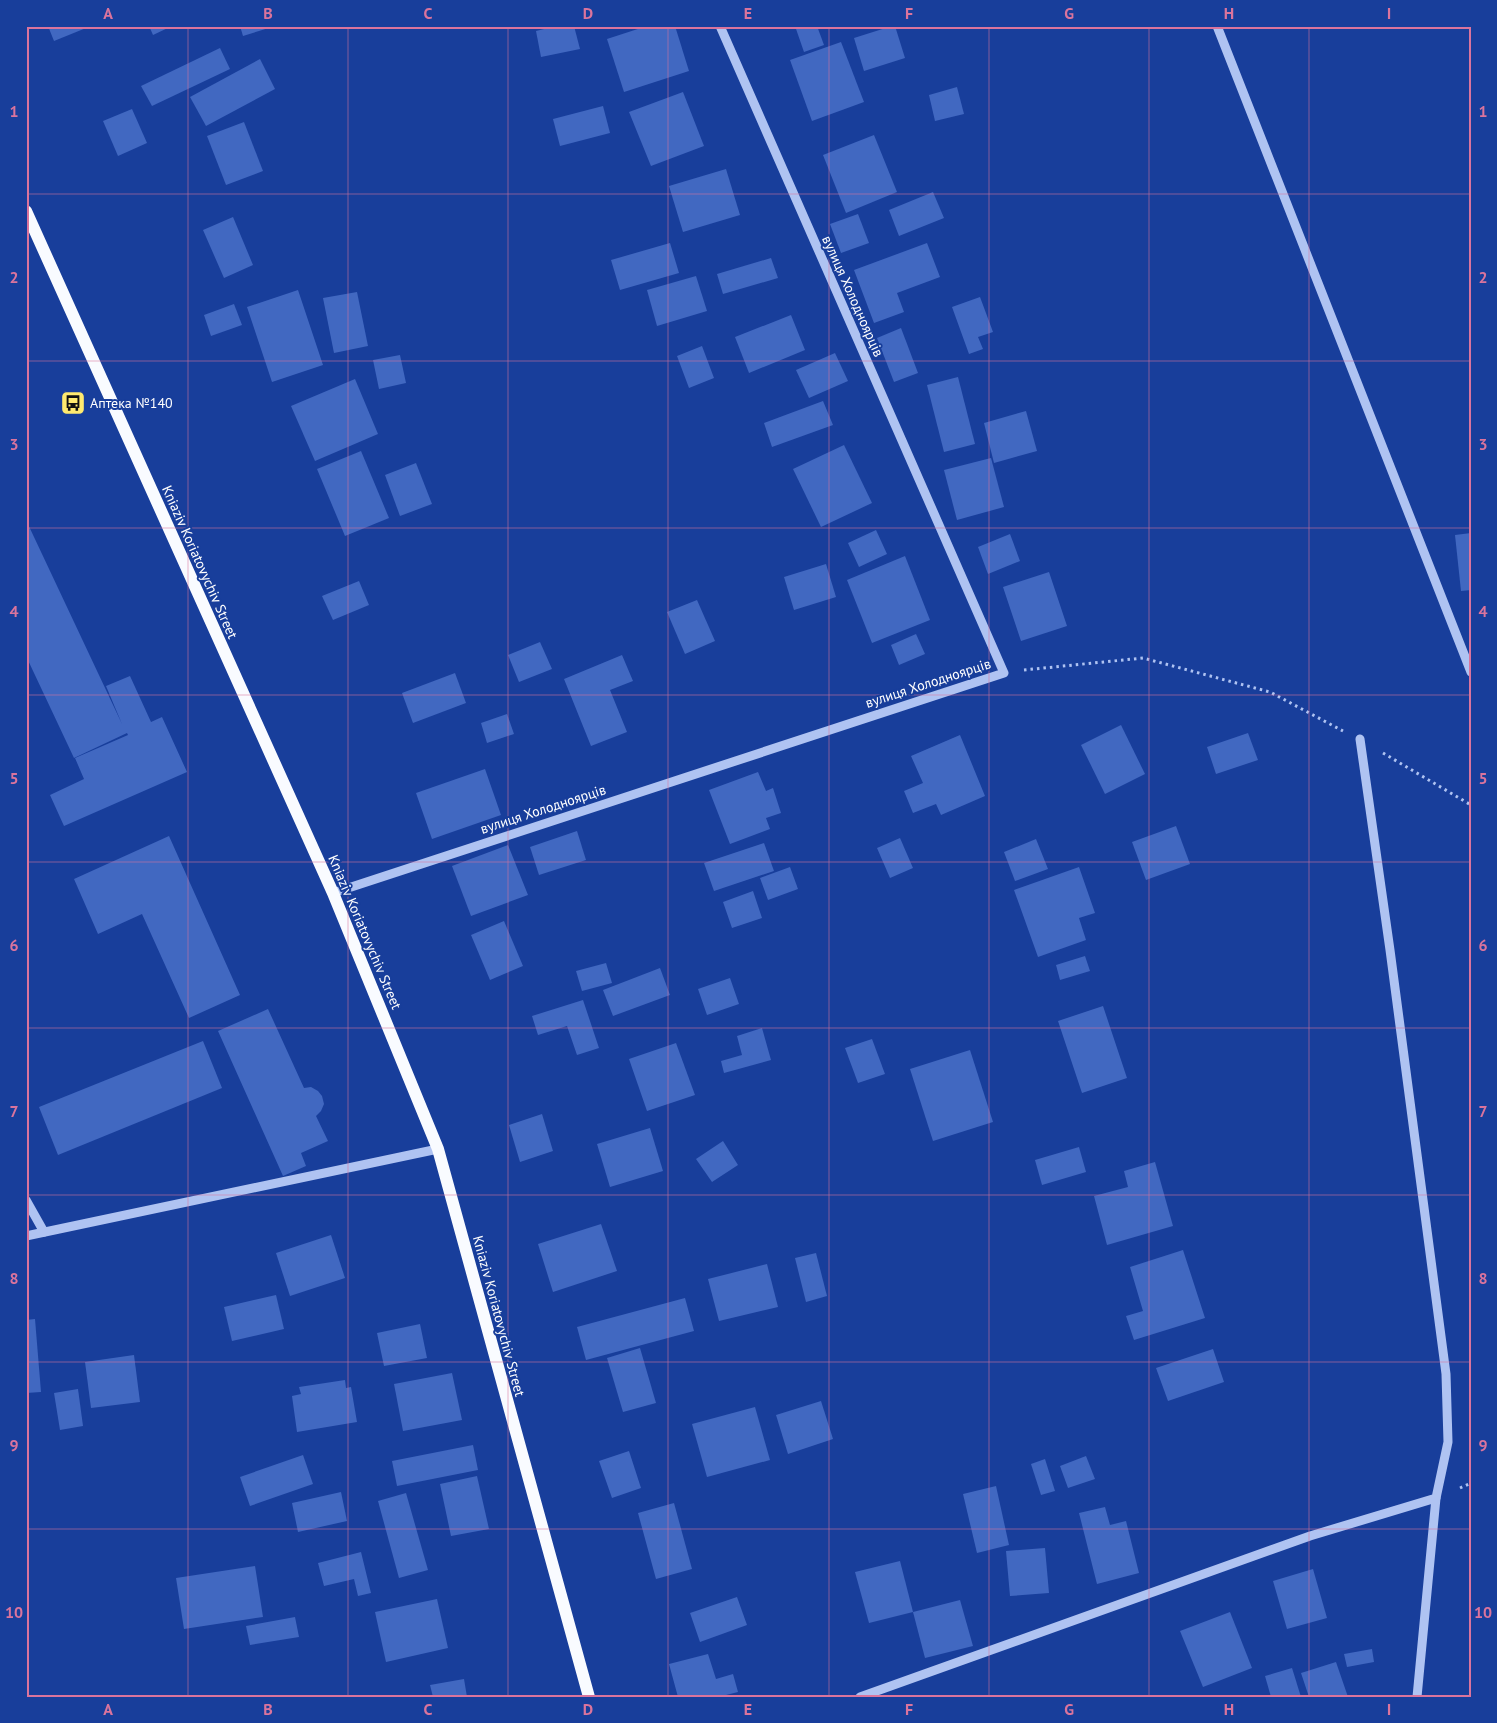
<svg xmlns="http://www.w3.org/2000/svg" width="1497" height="1723" font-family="'PT Sans',sans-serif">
  <rect width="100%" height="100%" fill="#183e9b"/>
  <g fill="#4168c1">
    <path d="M48,26H91L54,41Z"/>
    <path d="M149,26H172L153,35Z"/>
    <path d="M240,26H271L272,27L243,36Z"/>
    <path d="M556,26H574L580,49L541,57L536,31Z"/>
    <path d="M647,26H675L689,71L624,92L607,39Z"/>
    <path d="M795,26H817L824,45L804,52Z"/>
    <path d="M892,26H895L905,58L864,71L854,38Z"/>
    <path d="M841,42L864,102L812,121L790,60Z"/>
    <path d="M220,48L230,69L152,106L141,86Z"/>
    <path d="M260,59L275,89L206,126L190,97Z"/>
    <path d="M957,87L964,114L935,121L929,95Z"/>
    <path d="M683,92L704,146L651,166L629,112Z"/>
    <path d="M603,106L610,133L560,146L553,119Z"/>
    <path d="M132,109L147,143L118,156L103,121Z"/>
    <path d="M244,122L263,171L226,185L207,136Z"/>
    <path d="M874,135L897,192L846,213L823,155Z"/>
    <path d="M726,169L740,215L683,232L669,186Z"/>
    <path d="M933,192L944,218L899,236L889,210Z"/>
    <path d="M858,214L869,243L841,253L830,224Z"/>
    <path d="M233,217L253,265L224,278L203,230Z"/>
    <path d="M670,243L679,273L620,290L611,260Z"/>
    <path d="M927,243L940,277L897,293L904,312L874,323L854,270Z"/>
    <path d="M771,258L778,278L723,294L717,274Z"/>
    <path d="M696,276L707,311L657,326L647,290Z"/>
    <path d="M298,290L323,365L272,382L247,307Z"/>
    <path d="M357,292L368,346L334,353L323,298Z"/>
    <path d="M980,297L993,332L978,337L983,349L969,354L952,307Z"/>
    <path d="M234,304L242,325L211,336L204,315Z"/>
    <path d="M791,315L805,350L749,373L735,337Z"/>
    <path d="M901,328L918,373L894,382L877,338Z"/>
    <path d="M702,346L714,378L689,388L677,356Z"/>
    <path d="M835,353L848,381L809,398L796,370Z"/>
    <path d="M400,355L406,383L379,389L373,360Z"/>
    <path d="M958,377L975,444L944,452L927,385Z"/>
    <path d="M355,379L378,434L315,461L291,406Z"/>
    <path d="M823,401L833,425L772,447L764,423Z"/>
    <path d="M1026,411L1037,451L994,463L984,423Z"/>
    <path d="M844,445L872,503L821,527L793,469Z"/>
    <path d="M361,451L389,518L345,536L317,469Z"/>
    <path d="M991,458L1004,507L957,520L944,470Z"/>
    <path d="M416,463L432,504L400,516L385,475Z"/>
    <path d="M26,520L122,724L106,686L130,676L151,722L162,717L187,772L64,826L50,795L84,779L75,758L128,735L127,733L74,758L26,656Z"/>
    <path d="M876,530L887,554L859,567L848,543Z"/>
    <path d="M1471,533V590L1461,591L1455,535Z"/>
    <path d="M1010,534L1020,561L988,574L978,547Z"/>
    <path d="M905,556L930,620L872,643L847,580Z"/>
    <path d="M826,564L836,597L794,610L784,577Z"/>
    <path d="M1049,572L1067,626L1021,641L1003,587Z"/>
    <path d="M359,581L369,605L333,620L322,596Z"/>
    <path d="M697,600L715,641L685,654L667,612Z"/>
    <path d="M916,634L925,654L899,665L891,645Z"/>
    <path d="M540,642L552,669L519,682L508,655Z"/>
    <path d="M622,655L633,681L610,690L627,732L591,746L564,679Z"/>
    <path d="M455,673L466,703L413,723L402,693Z"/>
    <path d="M507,714L514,734L487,743L481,723Z"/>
    <path d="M1121,725L1145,774L1105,794L1081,745Z"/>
    <path d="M1248,733L1258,760L1216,774L1207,747Z"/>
    <path d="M960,735L985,796L941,815L936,804L913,813L904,791L923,783L911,756Z"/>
    <path d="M485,769L501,815L432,839L416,793Z"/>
    <path d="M758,772L766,791L773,788L781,813L766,818L770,829L730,844L709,790Z"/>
    <path d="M1176,826L1190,864L1146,880L1132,842Z"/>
    <path d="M577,831L586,860L539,875L530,847Z"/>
    <path d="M169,836L240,995L189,1018L142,914L98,934L74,879Z"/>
    <path d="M900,838L913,868L890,878L877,848Z"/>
    <path d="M1036,839L1048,869L1015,881L1004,852Z"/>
    <path d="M764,843L774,871L714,891L704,863Z"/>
    <path d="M508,845L528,895L471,916L452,866Z"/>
    <path d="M790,867L798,889L768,900L760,878Z"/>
    <path d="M1079,867L1095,913L1079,918L1086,940L1038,957L1014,890Z"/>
    <path d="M753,891L762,918L732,928L723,902Z"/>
    <path d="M504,921L523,966L490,980L471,935Z"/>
    <path d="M1085,956L1090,971L1060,980L1056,965Z"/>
    <path d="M606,963L612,983L582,991L576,971Z"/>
    <path d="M660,968L670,995L613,1016L603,990Z"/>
    <path d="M730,978L739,1004L707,1015L698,989Z"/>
    <path d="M583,1000L599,1048L577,1055L567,1026L538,1035L532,1016Z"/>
    <path d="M1103,1006L1127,1078L1082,1093L1058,1021Z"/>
    <path d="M268,1009L304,1088L311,1087L318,1091L322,1096L324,1104L321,1111L316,1116L328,1141L301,1153L306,1166L283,1176L218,1031Z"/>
    <path d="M762,1028L771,1060L724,1073L721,1061L742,1055L737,1036Z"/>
    <path d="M872,1039L885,1074L858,1083L845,1048Z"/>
    <path d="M203,1041L222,1088L58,1155L39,1107Z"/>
    <path d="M676,1043L695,1095L647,1111L629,1059Z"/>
    <path d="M970,1050L993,1122L933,1141L910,1069Z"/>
    <path d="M542,1114L553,1151L520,1162L509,1125Z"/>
    <path d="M650,1128L663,1171L610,1187L597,1144Z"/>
    <path d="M723,1141L738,1165L712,1182L696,1159Z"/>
    <path d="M1079,1147L1086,1172L1042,1185L1035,1160Z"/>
    <path d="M1155,1162L1173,1226L1107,1245L1094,1196L1128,1187L1124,1171Z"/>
    <path d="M601,1224L617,1271L553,1292L538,1244Z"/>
    <path d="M331,1235L345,1278L290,1296L276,1253Z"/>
    <path d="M1183,1250L1205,1318L1134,1340L1126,1316L1143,1311L1130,1267Z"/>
    <path d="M816,1253L827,1296L806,1302L795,1258Z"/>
    <path d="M767,1264L778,1307L719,1321L708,1279Z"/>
    <path d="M276,1295L284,1329L232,1341L224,1307Z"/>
    <path d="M685,1298L694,1331L586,1360L577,1327Z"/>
    <path d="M35,1319L41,1392L26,1393V1320Z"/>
    <path d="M420,1324L427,1358L384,1366L377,1333Z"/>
    <path d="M640,1348L656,1403L623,1412L607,1358Z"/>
    <path d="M1213,1349L1224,1382L1168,1401L1156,1368Z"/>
    <path d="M134,1355L140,1402L91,1408L85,1362Z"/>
    <path d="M452,1373L462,1420L403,1431L394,1384Z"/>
    <path d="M345,1380L346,1388L351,1387L357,1422L297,1432L292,1396L301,1394L299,1387Z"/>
    <path d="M78,1389L83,1426L60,1430L54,1393Z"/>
    <path d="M821,1401L833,1439L788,1454L776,1415Z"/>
    <path d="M755,1407L770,1460L707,1477L692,1424Z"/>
    <path d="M473,1445L478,1470L397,1486L392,1461Z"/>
    <path d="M629,1451L641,1488L612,1498L599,1461Z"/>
    <path d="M303,1455L313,1484L250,1506L240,1477Z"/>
    <path d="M1086,1456L1095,1479L1068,1488L1060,1466Z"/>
    <path d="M1045,1459L1055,1491L1041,1495L1031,1464Z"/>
    <path d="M477,1476L489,1529L451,1536L440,1484Z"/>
    <path d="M996,1486L1009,1545L977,1553L963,1494Z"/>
    <path d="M341,1492L347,1521L298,1532L292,1503Z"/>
    <path d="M406,1493L428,1570L399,1578L378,1501Z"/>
    <path d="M674,1503L692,1569L656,1579L638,1513Z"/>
    <path d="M1105,1507L1110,1525L1126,1521L1139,1573L1097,1584L1079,1513Z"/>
    <path d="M1045,1548L1049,1593L1010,1596L1006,1551Z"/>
    <path d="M361,1552L371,1593L358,1596L354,1579L324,1586L318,1563Z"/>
    <path d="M900,1561L913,1612L869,1623L855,1572Z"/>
    <path d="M255,1566L263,1617L184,1629L176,1578Z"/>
    <path d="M1313,1569L1327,1618L1287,1629L1273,1581Z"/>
    <path d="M737,1597L747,1625L700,1642L690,1613Z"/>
    <path d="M437,1599L448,1648L386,1662L375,1612Z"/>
    <path d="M960,1600L973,1646L925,1658L913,1612Z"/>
    <path d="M1230,1612L1252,1668L1203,1687L1180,1631Z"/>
    <path d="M295,1617L299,1637L250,1645L246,1626Z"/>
    <path d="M1372,1649L1374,1662L1347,1667L1344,1654Z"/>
    <path d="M708,1654L716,1679L733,1674L738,1692L726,1695L727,1697H678L669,1664Z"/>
    <path d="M1336,1662L1348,1697H1309L1301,1673Z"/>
    <path d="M1292,1668L1301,1697H1271L1265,1676Z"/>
    <path d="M464,1679L467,1697H433L430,1685Z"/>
  </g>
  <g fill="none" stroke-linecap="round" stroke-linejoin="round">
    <g stroke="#afc3f2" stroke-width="3" stroke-dasharray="2.5 4" stroke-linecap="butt">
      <path d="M1024,670L1143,658L1270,692L1343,731"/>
      <path d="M1383,753L1471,805"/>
      <path d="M1460,1488L1471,1483"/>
    </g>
    <g stroke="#afc3f2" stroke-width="9">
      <path d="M1217,26L1471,672"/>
      <path d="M333,893L1004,673L720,26"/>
      <path d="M26,1200L44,1232"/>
      <path d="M26,1236L438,1149"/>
      <path d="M860,1697L1310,1536L1436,1498L1448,1442L1446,1374L1390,950L1360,739"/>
      <path d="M1417,1697L1436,1498"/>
    </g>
    <path stroke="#f9fbff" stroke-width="12" d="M26,211L333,893L438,1149L589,1697"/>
  </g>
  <path fill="none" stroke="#da749d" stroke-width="1" stroke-opacity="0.55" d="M188,26V1697M348,26V1697M508,26V1697M668,26V1697M829,26V1697M989,26V1697M1149,26V1697M1309,26V1697M26,194H1471M26,361H1471M26,528H1471M26,695H1471M26,862H1471M26,1028H1471M26,1195H1471M26,1362H1471M26,1529H1471"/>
  <defs>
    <symbol id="bus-square" viewBox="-11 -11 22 22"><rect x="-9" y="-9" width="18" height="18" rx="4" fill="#ffea6f" stroke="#183e9b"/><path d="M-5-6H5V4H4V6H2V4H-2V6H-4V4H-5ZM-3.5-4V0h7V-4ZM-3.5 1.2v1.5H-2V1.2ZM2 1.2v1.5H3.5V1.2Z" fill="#111"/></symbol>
  </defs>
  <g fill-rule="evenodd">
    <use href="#bus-square" x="59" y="389" width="28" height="28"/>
  </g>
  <g text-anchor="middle" stroke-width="4" stroke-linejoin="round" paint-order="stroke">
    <g font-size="14" fill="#fff" stroke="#183e9b">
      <text transform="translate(853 296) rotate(66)" y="5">вулиця Холодноярців</text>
      <text transform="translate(200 562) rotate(66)" y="5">Kniaziv Koriatovychiv Street</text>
      <text transform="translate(928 683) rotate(-18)" y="5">вулиця Холодноярців</text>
      <text transform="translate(543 809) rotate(-18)" y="5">вулиця Холодноярців</text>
      <text transform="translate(365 932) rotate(67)" y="5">Kniaziv Koriatovychiv Street</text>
      <text transform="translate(499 1316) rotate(75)" y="5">Kniaziv Koriatovychiv Street</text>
    </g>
    <g font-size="14" fill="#fff" stroke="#183e9b" text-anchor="start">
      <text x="90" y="408">Аптека №140</text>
    </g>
  </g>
  <rect width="1497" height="1723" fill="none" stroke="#183e9b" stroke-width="55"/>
  <rect x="28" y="28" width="1442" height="1668" fill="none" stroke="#da749d" stroke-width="2"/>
  <g font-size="16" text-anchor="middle" font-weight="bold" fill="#da749d">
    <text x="108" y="19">A</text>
    <text x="268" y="19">B</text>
    <text x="428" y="19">C</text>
    <text x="588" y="19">D</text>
    <text x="748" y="19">E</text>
    <text x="909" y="19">F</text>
    <text x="1069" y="19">G</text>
    <text x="1229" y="19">H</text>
    <text x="1389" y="19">I</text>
    <text x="14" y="117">1</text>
    <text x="1483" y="117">1</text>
    <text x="14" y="283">2</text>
    <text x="1483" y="283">2</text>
    <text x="14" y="450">3</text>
    <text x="1483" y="450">3</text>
    <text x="14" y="617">4</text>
    <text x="1483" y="617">4</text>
    <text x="14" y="784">5</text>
    <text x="1483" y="784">5</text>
    <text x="14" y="951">6</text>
    <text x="1483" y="951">6</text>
    <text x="14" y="1117">7</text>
    <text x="1483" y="1117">7</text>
    <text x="14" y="1284">8</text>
    <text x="1483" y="1284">8</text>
    <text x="14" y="1451">9</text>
    <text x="1483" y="1451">9</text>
    <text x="14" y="1618">10</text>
    <text x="1483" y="1618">10</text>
    <text x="108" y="1715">A</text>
    <text x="268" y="1715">B</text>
    <text x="428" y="1715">C</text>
    <text x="588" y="1715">D</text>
    <text x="748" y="1715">E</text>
    <text x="909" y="1715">F</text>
    <text x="1069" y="1715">G</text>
    <text x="1229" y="1715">H</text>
    <text x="1389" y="1715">I</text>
  </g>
</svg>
